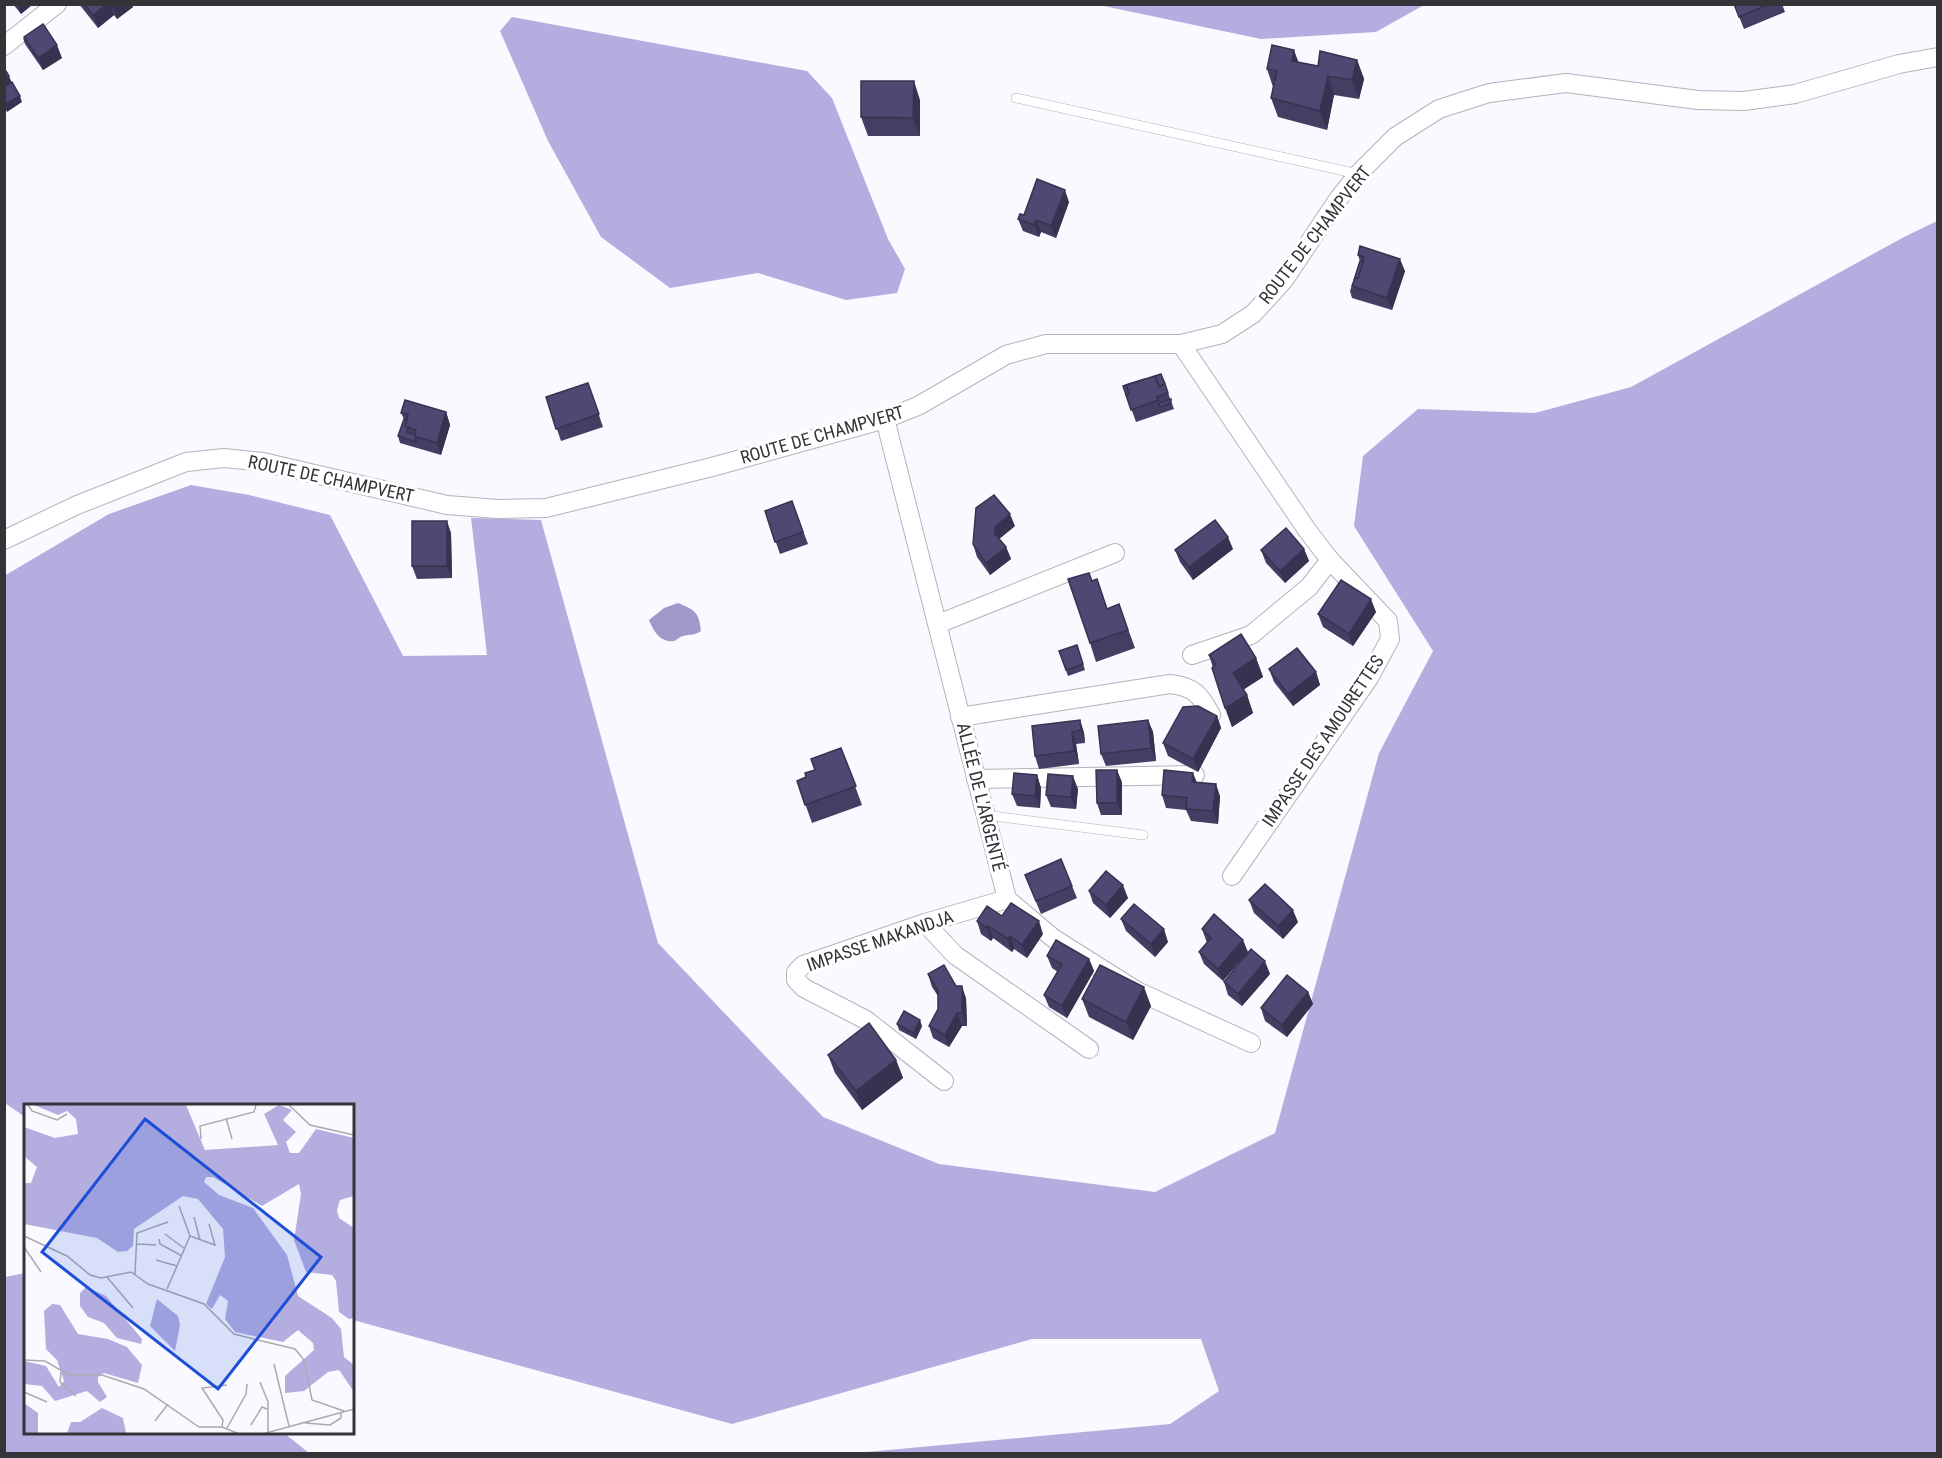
<svg xmlns="http://www.w3.org/2000/svg" width="1942" height="1458" font-family="'Roboto Condensed',sans-serif">
  <rect width="100%" height="100%" fill="#f9f9ff"/>
  <g fill="#b4aee0">
    <path d="M1099,5H1424L1376,32L1261,39Z"/>
    <path d="M512,17L807,71L832,98L888,239L905,269L897,293L846,300L758,273L670,288L601,237L548,141L500,31Z"/>
    <path d="M1937,221V1453H856L1170,1424L1219,1391L1201,1339H1032L732,1424L353,1320L352,1106H26L25,1117L5,1103L4,576L109,514L191,485L249,495L330,515L403,656L487,655L471,518L541,520L658,943L823,1117L939,1164L1155,1192L1275,1133L1379,753L1433,651L1354,526L1363,456L1418,409L1535,413L1631,387L1904,237Z"/>
    <path d="M25,1273L26,1432L284,1433L309,1453H5V1277Z"/>
  </g>
  <path fill="#9f99c9" d="M678,603C695,610 699,612 701,631C694,636 690,634 683,636C679,637 677,640 674,641C660,643 653,630 649,620L664,608Z"/>
  <g fill="none" stroke-linecap="round" stroke-linejoin="round">
    <defs>
      <g id="lane">
        <path d="M1016,98L1358,174"/>
        <path d="M985,815L1143,835"/>
      </g>
      <g id="street">
        <path d="M4,46L57,4"/>
        <path d="M1181,344L1307,530L1330,560L1388,621L1390,639L1369,678L1232,876"/>
        <path d="M885,419L1007,899L1053,938L1137,991L1251,1043"/>
        <path d="M4,540L77,505L186,462L224,458L263,462L447,505L498,509L546,508L712,467L885,419L918,406L1006,355L1046,344H1181L1222,334L1253,314L1284,280L1339,198L1358,174L1395,137L1439,109L1489,93L1566,83L1698,100L1744,101L1795,94L1899,64L1938,57"/>
        <path d="M938,624L1115,553"/>
        <path d="M1192,655L1251,635L1309,587L1330,560"/>
        <path d="M960,717L1170,684C1194,687 1200,694 1211,715"/>
        <path d="M976,779L1195,775"/>
        <path d="M925,923L955,955L1089,1049"/>
        <path d="M944,1081L866,1020L804,988L796,980V972L803,965L925,923L1007,899"/>
      </g>
    </defs>
    <use href="#lane" stroke="#b3b3bc" stroke-width="10"/>
    <use href="#street" stroke="#b3b3bc" stroke-width="20"/>
    <use href="#lane" stroke="#fff" stroke-width="9"/>
    <use href="#street" stroke="#fff" stroke-width="18"/>
  </g>
  <g fill="#443e63">
    <path d="M13,4H33L21,14Z"/>
    <path d="M79,4H132L133,7L117,19L114,15L98,28Z"/>
    <path d="M1734,4H1782L1785,12L1744,29Z"/>
    <path d="M23,38L62,58L43,70L25,44Z"/>
    <path d="M1357,60L1364,79L1359,99L1334,95L1327,130L1278,117L1271,98L1273,87L1267,69L1299,62L1318,66Z"/>
    <path d="M920,100V136H868L861,117Z"/>
    <path d="M1069,202L1056,238L1041,232L1039,237L1023,231L1018,219L1024,215Z"/>
    <path d="M1358,255L1405,271L1392,310L1352,298L1350,291L1360,261Z"/>
    <path d="M1161,374L1174,409L1136,422L1123,386Z"/>
    <path d="M588,383L603,427L561,441L546,397Z"/>
    <path d="M446,412L450,425L441,455L400,443L398,436L404,419L401,413Z"/>
    <path d="M792,501L808,544L780,554L765,511Z"/>
    <path d="M1015,526L999,539L1006,547L1011,559L990,575L977,557L973,544Z"/>
    <path d="M451,533L452,578L417,579L412,566Z"/>
    <path d="M1233,549L1193,580L1180,562L1175,550Z"/>
    <path d="M1304,549L1309,561L1285,583L1266,563L1261,550Z"/>
    <path d="M1092,581L1108,609L1119,604L1135,648L1096,662L1090,643Z"/>
    <path d="M1376,612L1353,646L1323,627L1318,614Z"/>
    <path d="M1077,645L1085,670L1068,676L1059,651Z"/>
    <path d="M1209,655L1256,658L1263,677L1243,689L1247,695L1253,713L1232,727Z"/>
    <path d="M1269,669L1316,672L1320,685L1293,706L1274,682Z"/>
    <path d="M1217,716L1221,728L1198,772L1168,756L1163,743Z"/>
    <path d="M1080,720L1084,733L1085,743L1076,744L1079,764L1039,769L1035,756Z"/>
    <path d="M1148,720L1153,732L1156,761L1106,766L1101,754Z"/>
    <path d="M841,748L862,805L812,823L797,781L806,777Z"/>
    <path d="M1037,775L1041,788L1040,808L1017,806L1012,794Z"/>
    <path d="M1122,782V815H1101L1097,803Z"/>
    <path d="M1196,782L1220,796L1218,824L1191,821L1186,810L1166,808L1162,795Z"/>
    <path d="M1078,789L1076,809L1051,807L1046,795Z"/>
    <path d="M1025,875L1072,886L1077,898L1041,914Z"/>
    <path d="M1089,891L1128,898L1110,918L1093,903Z"/>
    <path d="M1249,900L1298,922L1283,939L1254,913Z"/>
    <path d="M1002,916L1043,934L1027,958L1014,949L1012,952L993,938L991,941L981,934L977,921Z"/>
    <path d="M1121,919L1168,942L1155,957L1126,931Z"/>
    <path d="M1202,929L1248,952L1223,981L1204,964L1199,952L1207,943Z"/>
    <path d="M1047,956L1089,959L1094,971L1067,1018L1049,1007L1044,995L1058,972L1052,968Z"/>
    <path d="M928,974L956,986L966,998L967,1026H962L949,1047L933,1038L929,1026L938,1009V996L932,987Z"/>
    <path d="M1270,974L1242,1006L1228,995L1224,982Z"/>
    <path d="M1308,992L1313,1004L1287,1037L1265,1021L1261,1008Z"/>
    <path d="M1082,999L1151,1006L1133,1040L1089,1017Z"/>
    <path d="M897,1024L922,1026L916,1039L899,1030Z"/>
    <path d="M828,1055L896,1060L903,1078L862,1110L835,1073Z"/>
  </g>
  <g fill="#373250">
    <path d="M17,4H33L21,14Z"/>
    <path d="M107,4H110L114,15L98,28L93,15Z"/>
    <path d="M115,4H132L133,7L117,19L112,6Z"/>
    <path d="M57,45L62,58L43,70L38,58Z"/>
    <path d="M1294,50L1301,69L1292,61Z"/>
    <path d="M1357,60L1364,79L1359,99L1352,80Z"/>
    <path d="M9,76L14,88L4,94V79Z"/>
    <path d="M1328,76L1334,95L1327,130L1320,111Z"/>
    <path d="M914,81L920,100V136L913,118Z"/>
    <path d="M20,96L22,102L7,112L4,105Z"/>
    <path d="M1065,190L1069,202L1056,238L1051,226Z"/>
    <path d="M1036,220L1041,232L1039,237L1034,225Z"/>
    <path d="M1400,259L1405,271L1392,310L1387,298Z"/>
    <path d="M446,412L450,425L441,455L437,443Z"/>
    <path d="M1010,514L1015,526L999,539L995,534V527Z"/>
    <path d="M447,521L451,533L452,578L447,566Z"/>
    <path d="M1228,537L1233,549L1193,580L1189,567Z"/>
    <path d="M1006,547L1011,559L990,575L986,563Z"/>
    <path d="M1304,549L1309,561L1285,583L1280,571Z"/>
    <path d="M1371,599L1376,612L1353,646L1349,634Z"/>
    <path d="M1256,658L1263,677L1240,692L1233,673Z"/>
    <path d="M1316,672L1320,685L1293,706L1288,694Z"/>
    <path d="M1247,695L1253,713L1232,727L1225,708Z"/>
    <path d="M1217,716L1221,728L1198,772L1193,759Z"/>
    <path d="M1080,720L1084,733L1085,743L1081,730Z"/>
    <path d="M1148,720L1153,732L1156,761L1151,748Z"/>
    <path d="M1072,732L1076,744L1079,764L1074,751Z"/>
    <path d="M1117,770L1122,782V815L1117,803Z"/>
    <path d="M1193,773L1198,785L1192,782Z"/>
    <path d="M1037,775L1041,788L1040,808L1035,796Z"/>
    <path d="M1073,776L1078,789L1076,809L1071,797Z"/>
    <path d="M1216,784L1220,796L1218,824L1213,811Z"/>
    <path d="M1123,885L1128,898L1110,918L1106,905Z"/>
    <path d="M1293,910L1298,922L1283,939L1278,926Z"/>
    <path d="M1039,921L1043,934L1027,958L1022,945Z"/>
    <path d="M988,926L993,938L991,941L987,928Z"/>
    <path d="M1164,929L1168,942L1155,957L1151,944Z"/>
    <path d="M1010,936L1014,949L1012,952L1008,939Z"/>
    <path d="M1243,940L1248,952L1223,981L1218,969Z"/>
    <path d="M1089,959L1094,971L1067,1018L1062,1006Z"/>
    <path d="M1265,961L1270,974L1242,1006L1238,994Z"/>
    <path d="M962,986L966,998L967,1026L962,1013Z"/>
    <path d="M1144,987L1151,1006L1133,1040L1126,1022Z"/>
    <path d="M1308,992L1313,1004L1287,1037L1282,1025Z"/>
    <path d="M957,1013L962,1026L949,1047L945,1035Z"/>
    <path d="M920,1020L922,1026L916,1039L913,1033Z"/>
    <path d="M896,1060L903,1078L862,1110L856,1091Z"/>
  </g>
  <g fill="#4f4873" stroke="#373250" stroke-width="1.5">
    <path d="M84,4H107L93,15Z"/>
    <path d="M1734,4H1769L1739,17Z"/>
    <path d="M43,24L57,45L38,58L24,37Z"/>
    <path d="M1272,45L1294,50L1292,61L1318,66L1320,51L1357,60L1352,80L1328,76L1320,111L1271,98L1277,71L1267,69Z"/>
    <path d="M4,68L9,76L4,79Z"/>
    <path d="M861,81H914L913,118L861,117Z"/>
    <path d="M12,82L20,96L4,105V87Z"/>
    <path d="M1037,179L1065,190L1051,226L1036,220L1034,225L1018,219L1020,214L1024,215Z"/>
    <path d="M1360,246L1400,259L1387,298L1352,286L1355,278H1358L1364,257L1358,255Z"/>
    <path d="M1360,261L1363,262L1358,278H1355L1354,280Z"/>
    <path d="M1161,374L1165,384L1159,387L1155,376Z"/>
    <path d="M1155,376L1159,387L1165,384L1168,393L1157,397L1158,400L1131,410L1126,395L1129,394L1126,385Z"/>
    <path d="M1145,379L1126,385L1129,394L1126,395L1123,386Z"/>
    <path d="M588,383L599,414L556,429L546,397Z"/>
    <path d="M1171,399V403L1160,407L1159,403Z"/>
    <path d="M405,400L446,412L437,443L414,436L416,430L405,426L408,414L401,413Z"/>
    <path d="M404,419L407,420L405,426L408,427L407,432L415,435L416,442L398,436Z"/>
    <path d="M994,495L1010,514L995,527V534L1006,547L986,563L973,544L976,508Z"/>
    <path d="M792,501L803,532L775,542L765,511Z"/>
    <path d="M1215,520L1228,537L1189,567L1175,550Z"/>
    <rect x="412" y="521" width="35" height="45"/>
    <path d="M1286,528L1304,549L1280,571L1261,550Z"/>
    <path d="M1089,573L1092,581L1097,579L1107,609L1119,604L1128,630L1090,643L1068,579Z"/>
    <path d="M1341,580L1371,599L1349,634L1318,614Z"/>
    <path d="M1241,634L1256,658L1233,673L1247,695L1225,708L1212,668L1216,664L1209,655Z"/>
    <path d="M1077,645L1083,664L1066,670L1059,651Z"/>
    <path d="M1297,648L1316,672L1288,694L1269,669Z"/>
    <path d="M1198,706L1217,716L1193,759L1163,743L1183,707Z"/>
    <path d="M1080,720L1081,730L1072,732L1074,751L1035,756L1032,726Z"/>
    <path d="M1148,720L1151,748L1101,754L1098,726Z"/>
    <path d="M841,748L856,786L805,805L797,781L806,777L805,773L815,770L811,759Z"/>
    <path d="M1096,770H1117V803H1097Z"/>
    <path d="M1164,770L1193,773L1192,782L1216,784L1213,811L1186,809L1187,798L1162,795Z"/>
    <path d="M1014,773L1037,775L1035,796L1012,794Z"/>
    <path d="M1048,774L1073,776L1071,797L1046,795Z"/>
    <path d="M1061,859L1072,886L1036,901L1025,875Z"/>
    <path d="M1106,871L1123,885L1106,905L1089,891Z"/>
    <path d="M1265,884L1293,910L1278,926L1249,900Z"/>
    <path d="M1011,903L1039,921L1022,945L1010,936L1008,939L988,926L987,928L977,921L987,906L1002,916Z"/>
    <path d="M1134,904L1164,929L1151,944L1121,919Z"/>
    <path d="M1214,914L1243,940L1218,969L1199,952L1211,938L1202,929Z"/>
    <path d="M1056,940L1089,959L1062,1006L1044,995L1062,964L1047,956Z"/>
    <path d="M1251,949L1265,961L1238,994L1224,982Z"/>
    <path d="M944,965L956,986H962V1013H957L945,1035L929,1026L938,1009V991L928,974Z"/>
    <path d="M1100,965L1144,987L1126,1022L1082,999Z"/>
    <path d="M1287,975L1308,992L1282,1025L1261,1008Z"/>
    <path d="M904,1011L920,1020L913,1033L897,1024Z"/>
    <path d="M869,1023L896,1060L856,1091L828,1055Z"/>
  </g>
  <g text-anchor="middle" stroke-width="6" stroke-linejoin="round" paint-order="stroke">
    <g font-size="18" fill="#343438" stroke="#fff">
      <text transform="translate(1315 235) rotate(-52)" y="6">ROUTE DE CHAMPVERT</text>
      <text transform="translate(822 435) rotate(-16)" y="6">ROUTE DE CHAMPVERT</text>
      <text transform="translate(331 479) rotate(12)" y="6">ROUTE DE CHAMPVERT</text>
      <text transform="translate(1323 741) rotate(-56)" y="6">IMPASSE DES AMOURETTES</text>
      <text transform="translate(981 797) rotate(76)" y="6">ALLÉE DE L'ARGENTÉ</text>
      <text transform="translate(880 941) rotate(-19)" y="6">IMPASSE MAKANDJA</text>
    </g>
  </g>
  <g transform="translate(24 1104)">
    <rect width="330" height="330" fill="#f9f9ff"/>
    <path d="M10,1H162L181,46L254,41L240,10L255,1L268,6L259,16L272,28L262,38L266,49H275L292,25L330,34V92L316,96L313,106L315,114L330,124V214L325,215L315,208L312,177L308,171L282,168L270,136L277,90L275,80L238,102L189,73H182L180,78L195,91L229,104L263,151L274,192L308,214L317,225L320,253L330,261V288L315,266L304,268L280,287L261,289V272L290,246L289,239L274,226L259,238L211,228L201,215L204,197L196,191L188,205L182,200L201,153L199,125L174,95L159,92L110,125L109,142L103,147L94,148L73,134L0,120V79H7L13,63L0,52V23L31,34L54,30L52,15L43,7L34,11ZM62,183L82,192L118,235L117,240L93,234L80,219L64,213L56,202V189ZM133,195L154,212L156,221L151,247L126,222ZM28,200L36,201L54,230L84,235L103,243L118,261L114,279L80,269L74,273V278L83,293L76,298L63,287L31,297L18,282L0,280V257L22,262L35,283L40,277L33,256L22,245L20,207ZM0,299L14,309V329H0ZM78,304L99,314L102,329H43L47,318H56Z" fill="#b4aee0"/>
    <path fill="none" stroke="#aaaaaf" stroke-width="1.5" d="M4,1L8,7L33,16L43,10M265,1L286,21L330,31M202,14L208,35M177,35L176,22L230,8L232,1M170,113L176,136M141,130L161,145M0,132L43,152L66,171L77,174L107,168L124,180L180,200L210,230L271,245L280,256L288,296L320,307M166,132L191,141L185,120M135,135L136,140L158,152M113,140L132,141M0,143L17,168M132,156L153,162M111,170L113,129L144,118M83,173L109,204M143,185L166,132L155,102M0,256L21,257L45,271H78L120,285L175,323H198L213,329M250,260L265,322M37,268L36,278L52,292M236,278L244,298V328M0,288L23,298M131,317L144,300M281,319L306,321L317,314V309M227,321L238,303L243,305M198,323L199,316L178,284L203,281M203,324L222,290L223,280M242,329L330,305"/>
    <path fill="#1d4ed8" fill-opacity="0.15" stroke="#1d4ed8" stroke-width="3" d="M121,15L297,153L194,285L18,148Z"/>
    <rect width="330" height="330" fill="none" stroke="#343438" stroke-width="3"/>
  </g>
  <rect width="1942" height="1458" fill="none" stroke="#343438" stroke-width="12"/>
</svg>
